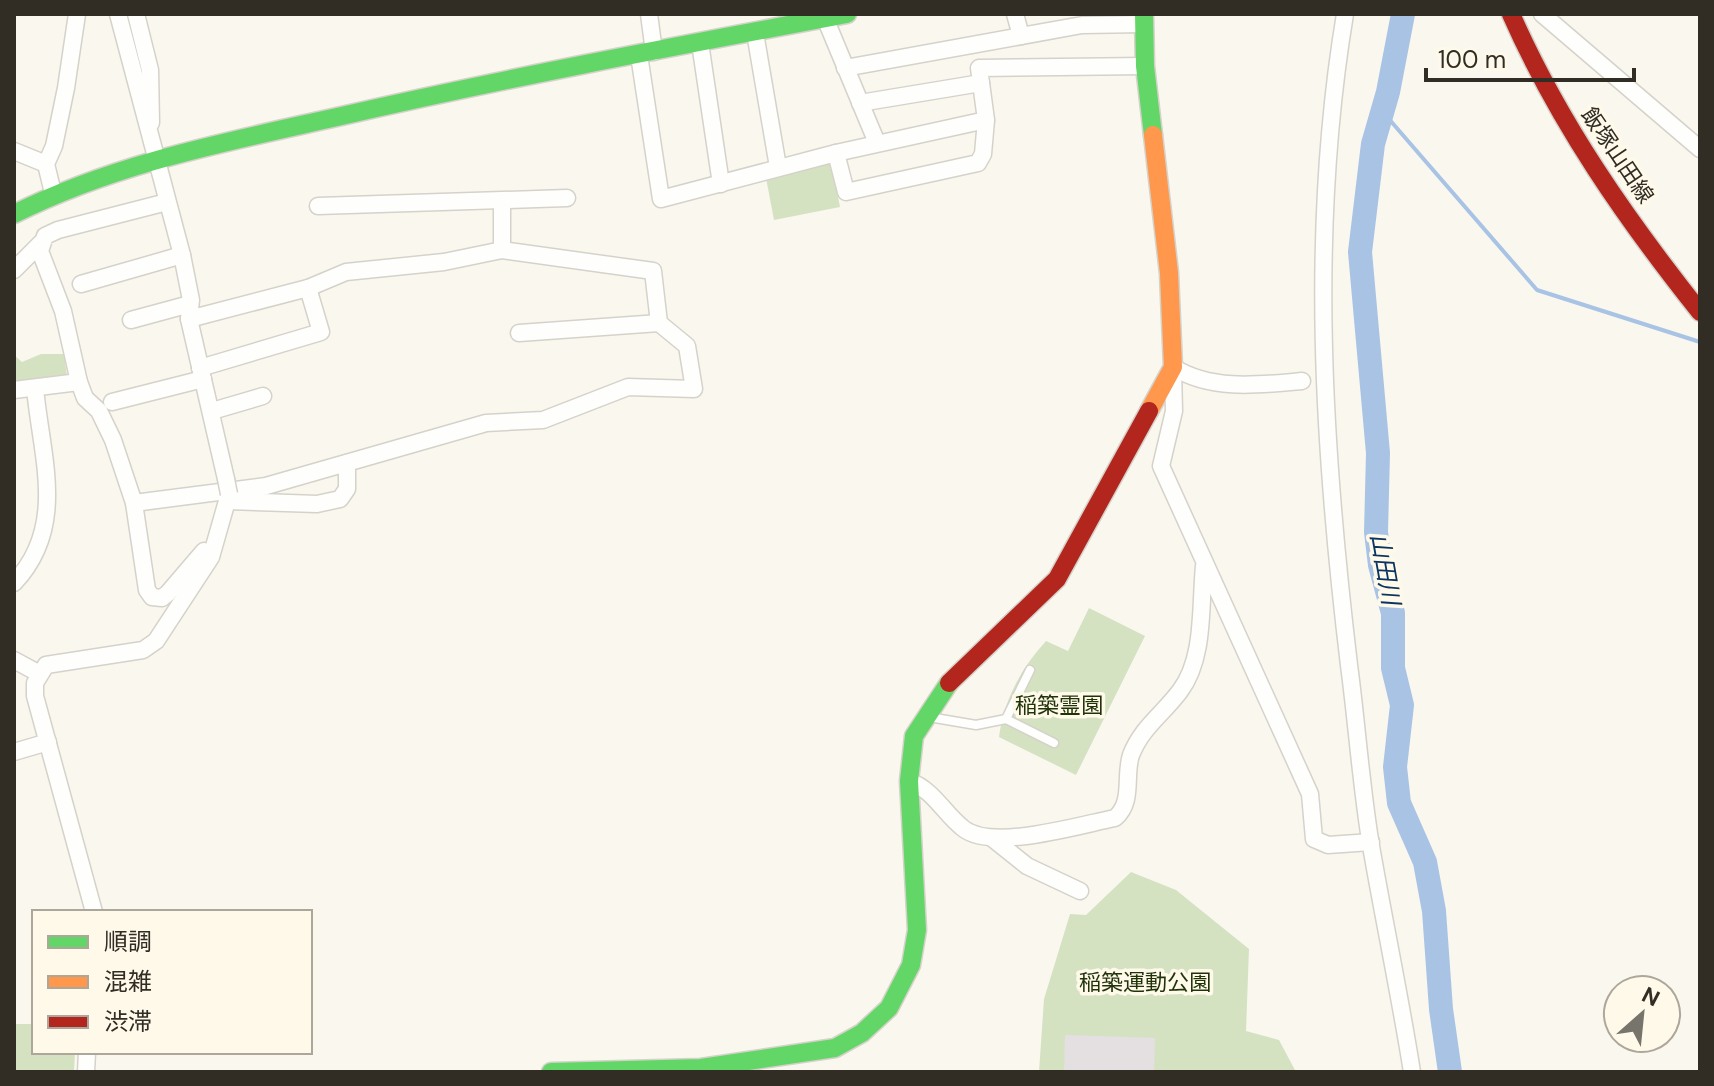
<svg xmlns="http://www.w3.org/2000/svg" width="1714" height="1086" font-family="'DM Sans','Noto Sans JP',sans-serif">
  <rect width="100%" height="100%" fill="#faf7ef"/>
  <g fill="#d4e2c2">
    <path d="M831,162L840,207L774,220L766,178Z"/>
    <path d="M41,354H64L67,376L14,385V355L22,362Z"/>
    <path d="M1089,608L1145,636L1076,775L999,737C1004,700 1021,668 1046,641L1068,651Z"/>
    <path d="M1131,872L1176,890L1249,949L1246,1031L1279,1040L1296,1072H1039L1044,999L1070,914L1086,915Z"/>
    <path d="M14,1024H34V1052H75L74,1072H14Z"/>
  </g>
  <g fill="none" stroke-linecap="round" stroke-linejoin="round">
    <path stroke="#a8c3e4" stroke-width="4" d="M1382,111L1537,290L1700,342"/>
    <path stroke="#a8c3e4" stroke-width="24" d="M1403,14L1388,92L1373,144L1360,252L1378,453L1376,532L1380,565L1393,613V668L1402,705L1395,767L1399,803L1425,862L1434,911L1441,1009L1450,1072"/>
  </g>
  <path fill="#e4e0e1" d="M1065,1035L1155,1038L1154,1072H1064Z"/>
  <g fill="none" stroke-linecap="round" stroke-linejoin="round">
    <defs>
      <g id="lane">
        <path d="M929,717L976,725L1006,719L1030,670"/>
        <path d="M1006,719L1054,743"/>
      </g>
      <g id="street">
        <path d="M118,14L182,255L191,300L189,319L226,479"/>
        <path d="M136,14L150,70L151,123"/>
        <path d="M649,14L654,52"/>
        <path d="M1015,14L1021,36"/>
        <path d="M1345,14C1309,230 1323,448 1349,665C1357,725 1361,786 1371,846C1384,921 1400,996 1412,1072"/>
        <path d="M1542,14L1700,149"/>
        <path d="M825,18L877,143"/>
        <path d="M755,33L778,167"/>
        <path d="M700,43L721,184"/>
        <path d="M639,55L661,199L836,153L986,120L979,68L1145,66"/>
        <path d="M845,68L1082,25L1144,24"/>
        <path d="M860,103L981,83"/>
        <path d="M14,151L46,164"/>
        <path d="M836,153L846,192L978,163L983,154L986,120"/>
        <path d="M53,193L46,164L54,146L66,88L77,14"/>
        <path d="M167,202L58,230L45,236L40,251L63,311L79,382L85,398L99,411L113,440L134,503L266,486L486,423L543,420L628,387L694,389L687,346L659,323L653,271L502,250L444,262L346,272L308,288L189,319"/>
        <path d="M502,202V250"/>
        <path d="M318,206L567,198"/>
        <path d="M14,270L41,243"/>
        <path d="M81,284L182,255"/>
        <path d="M131,320L190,304"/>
        <path d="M519,333L659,323"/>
        <path d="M1173,367C1211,391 1259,385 1302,381"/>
        <path d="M200,368L321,332L308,288"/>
        <path d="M1173,370L1174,411L1161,466L1310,794L1314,839L1328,845L1371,842"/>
        <path d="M14,390L79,382"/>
        <path d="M112,402L203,379"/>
        <path d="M212,411L263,396"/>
        <path d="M228,501L317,504L340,499L347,489V463"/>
        <path d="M134,503L147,590L152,597L162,598L168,593L204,551"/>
        <path d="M14,583C68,526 41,456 35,388"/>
        <path d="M14,660L38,673"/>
        <path d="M14,752L48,742"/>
        <path d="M909,781C934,790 944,814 964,829C994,851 1079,825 1115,818C1134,802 1124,776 1131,755C1142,727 1163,714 1180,691C1205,658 1200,606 1204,566"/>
        <path d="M992,838L1027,866L1080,891"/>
        <path d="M94,912L35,696V683L46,665L143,650L156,641L211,557L229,494"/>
        <path d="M86,1072L87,1052"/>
      </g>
      <g id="fast">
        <path d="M1144,14L1145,66L1153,135"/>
        <path d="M14,214C116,163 226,142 337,117C506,78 677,46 847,14"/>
        <path d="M551,1072L701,1068L835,1048L862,1033L889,1008L911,965L917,930L909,781L914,736L949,683"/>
      </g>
      <path id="slow" d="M1149,411L1173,367L1169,273L1153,135"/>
      <g id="jam">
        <path d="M1511,14C1559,123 1626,219 1700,312"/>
        <path d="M949,683L1057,579L1149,411"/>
      </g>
    </defs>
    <use href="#lane" stroke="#d5d2ca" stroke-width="11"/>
    <use href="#street" stroke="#d5d2ca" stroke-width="19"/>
    <use href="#fast" stroke="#d5d2ca" stroke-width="21"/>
    <use href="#slow" stroke="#d5d2ca" stroke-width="21"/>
    <use href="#jam" stroke="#d5d2ca" stroke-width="21"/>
    <use href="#lane" stroke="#fefefd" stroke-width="8"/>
    <use href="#street" stroke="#fefefd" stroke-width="16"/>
    <use href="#fast" stroke="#63d668" stroke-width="18"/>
    <use href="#slow" stroke="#ff974d" stroke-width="18"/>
    <use href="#jam" stroke="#b3261e" stroke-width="18"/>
    <defs>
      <path id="street-bridge" d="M226,479L229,494"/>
    </defs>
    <use href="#street-bridge" stroke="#d5d2ca" stroke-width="19" stroke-linecap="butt"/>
    <use href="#street-bridge" stroke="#fefefd" stroke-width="16"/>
  </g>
  <g text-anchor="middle" stroke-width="7" stroke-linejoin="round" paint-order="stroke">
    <g font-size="22" fill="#312d24" stroke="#fff9ea">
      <text transform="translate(1618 155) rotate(56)" y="8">飯塚山田線</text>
    </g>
    <g font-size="22" fill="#1f3208" stroke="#fff9ea">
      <text x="1059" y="713">稲築霊園</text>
      <text x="1145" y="990">稲築運動公園</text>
    </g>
    <g font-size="24" font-style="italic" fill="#0a3461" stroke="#fff9ea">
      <text transform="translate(1385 569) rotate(80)" y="8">山田川</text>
    </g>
  </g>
  <rect width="1714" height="1086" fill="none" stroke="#312d24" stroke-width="32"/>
  <rect x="32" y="910" width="280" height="144" fill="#fff9ea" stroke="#ada79b" stroke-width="2"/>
  <rect x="48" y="936" width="40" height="12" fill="#63d668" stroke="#ada79b" stroke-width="2"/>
  <text x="104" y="950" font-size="24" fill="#312d24">順調</text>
  <rect x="48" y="976" width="40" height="12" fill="#ff974d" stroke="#ada79b" stroke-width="2"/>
  <text x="104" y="990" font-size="24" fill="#312d24">混雑</text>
  <rect x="48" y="1016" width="40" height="12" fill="#b3261e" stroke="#ada79b" stroke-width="2"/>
  <text x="104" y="1030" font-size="24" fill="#312d24">渋滞</text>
  <g transform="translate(1642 1014) rotate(27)"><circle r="38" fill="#fff9ea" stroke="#ada79b" stroke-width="2"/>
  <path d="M0-6L14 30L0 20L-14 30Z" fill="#77746b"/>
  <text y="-12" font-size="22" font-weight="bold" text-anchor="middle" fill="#312d24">N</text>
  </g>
  <path d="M1426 68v12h208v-12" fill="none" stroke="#312d24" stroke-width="4"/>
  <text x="1438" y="68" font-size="24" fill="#312d24" stroke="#fff9ea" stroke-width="6" paint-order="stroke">100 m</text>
</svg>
